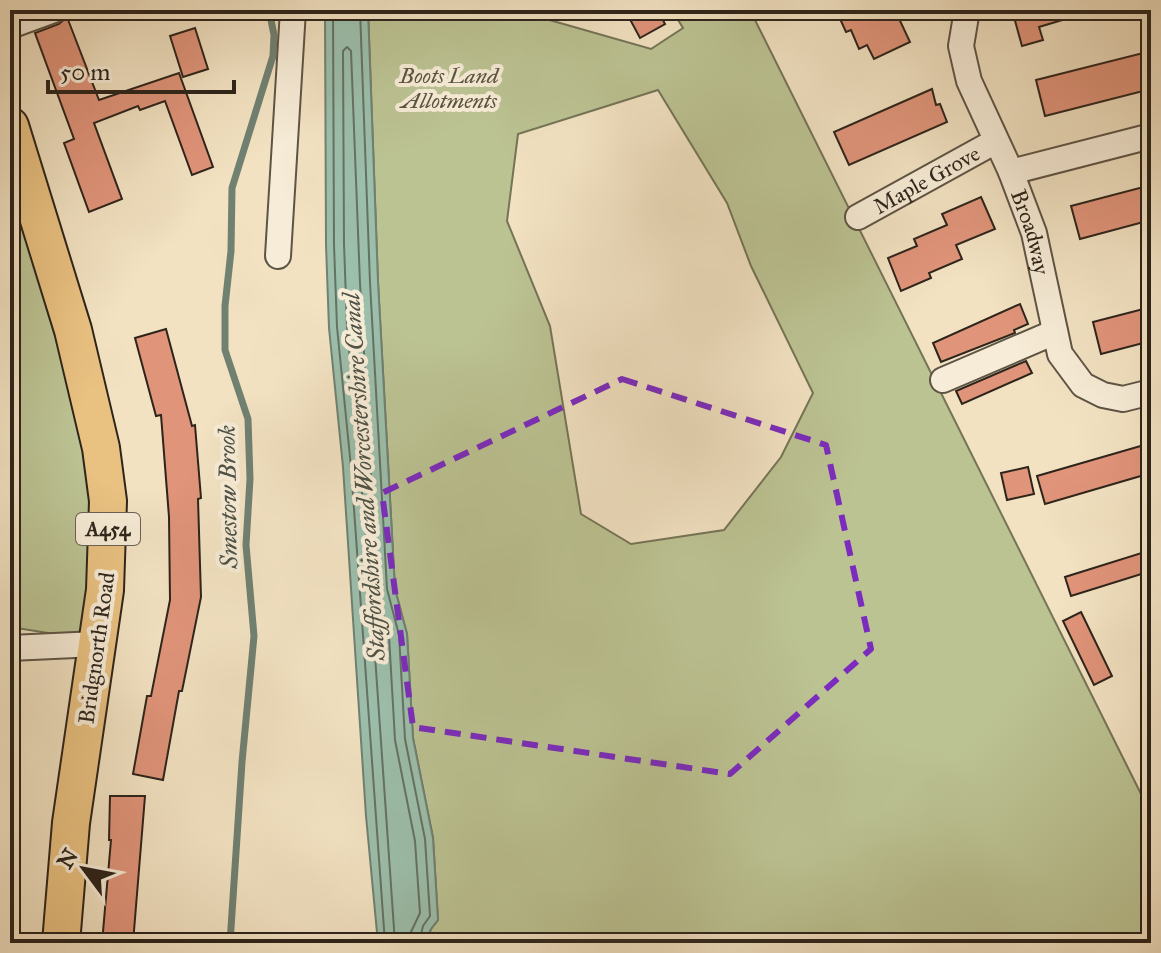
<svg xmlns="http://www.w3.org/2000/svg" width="1161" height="953" font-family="'IM FELL Great Primer',serif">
  <rect width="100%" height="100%" fill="#f2e2c2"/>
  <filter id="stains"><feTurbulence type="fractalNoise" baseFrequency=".0025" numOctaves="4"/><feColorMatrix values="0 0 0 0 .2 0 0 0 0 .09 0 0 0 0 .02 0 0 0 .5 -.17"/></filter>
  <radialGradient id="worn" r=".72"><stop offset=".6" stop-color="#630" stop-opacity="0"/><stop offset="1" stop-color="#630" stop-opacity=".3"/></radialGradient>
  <g fill="#bcc393" stroke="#747457" stroke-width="2" fill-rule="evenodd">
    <path d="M368,10H548L546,19L651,49L683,28L672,10H750L1151,814V943H425L431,929L438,920L433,838L413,738L407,634L395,589L378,282ZM658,90L727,203L751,266L813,393L781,457L724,530L631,544L581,514L550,326L507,221L518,134Z"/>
    <path d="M10,171L97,461L92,640L10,627V613L19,598L18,494L10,418Z"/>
  </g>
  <path fill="#9cbfac" stroke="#708172" stroke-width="2" d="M325,10H368L378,282L395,589L407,634L413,738L433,838L438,920L431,929L425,943H378L366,816L343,467L329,328L326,245Z"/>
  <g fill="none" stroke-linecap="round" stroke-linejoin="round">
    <g stroke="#647264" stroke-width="2">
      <path d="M333,10L334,245L337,327L351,467L385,943"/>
      <path d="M360,10L370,283L387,589L399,635L405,739L425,839L430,916L423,926L419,943"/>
      <path d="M347,47L351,51L360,283L375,547L371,552L367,548L347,327L344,244L343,51Z"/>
      <path d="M395,943L371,598L374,594L378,596L389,636L395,740L415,841L420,913L410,934L408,943"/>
    </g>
    <path stroke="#708172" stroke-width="7" d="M230,943L242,762L254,636L246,545L250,479L248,419L225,350V306L231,251L232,188L273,56L274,35L269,10"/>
  </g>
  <g fill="#e0947a" stroke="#2d241b" stroke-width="2">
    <path d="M625,10H658L665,24L640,38Z"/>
    <path d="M836,10H895L910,42L874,59L867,45L859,49L851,30L846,32Z"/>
    <path d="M1012,10H1078L1079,15L1039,27L1043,40L1022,46Z"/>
    <path d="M67,17L99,100L179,73L213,167L192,175L165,101L140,110L138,106L94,123L122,199L89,212L64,143L74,139L35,33L59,24Z"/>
    <path d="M195,28L208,69L183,77L170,36Z"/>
    <path d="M1151,51V89L1045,116L1036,80Z"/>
    <path d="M932,89L936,105L940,104L947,122L849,165L834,132Z"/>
    <path d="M1151,185V220L1080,239L1071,206Z"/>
    <path d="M981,197L995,229L956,245L962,259L929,273L931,278L901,291L888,258L917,246L914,239L947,225L942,214Z"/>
    <path d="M1020,304L1028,324L1014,330L1015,333L941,362L933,343Z"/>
    <path d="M1151,307V341L1101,354L1093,322Z"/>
    <path d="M166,329L192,426L195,425L201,498L198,499L201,597L182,691H179L163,780L133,774L147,696H151L170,600L169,517L161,415L156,416L135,338Z"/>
    <path d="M1026,361L1032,373L962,404L956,391Z"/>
    <path d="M1144,445L1151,473L1045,504L1037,476Z"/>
    <path d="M1028,467L1034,494L1007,500L1001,473Z"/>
    <path d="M1151,550V571L1071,596L1065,577Z"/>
    <path d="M1081,612L1112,676L1094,685L1063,621Z"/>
    <path d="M110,796H145L133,943H102L111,840H109Z"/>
  </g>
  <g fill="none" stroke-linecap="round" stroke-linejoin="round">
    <defs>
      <g id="minor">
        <path id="s1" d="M967,10L961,46L969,81L1011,172L1034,233L1060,354L1083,385L1103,395L1123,399L1151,392"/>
        <path d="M10,26L54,10"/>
        <path d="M1011,172L1151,136"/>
        <path id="s2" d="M858,217L996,141"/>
        <path d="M278,256L293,10"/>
        <path d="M943,380L1055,332"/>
        <path d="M10,648L97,644"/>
      </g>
      <path id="highway" d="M10,126L73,330L101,448L108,501L105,590L71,823L61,943"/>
    </defs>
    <use href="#minor" stroke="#5e5445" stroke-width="28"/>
    <use href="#highway" stroke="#2d241b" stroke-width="40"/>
    <use href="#minor" stroke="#f7ecd7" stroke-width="24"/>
    <use href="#highway" stroke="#e9c181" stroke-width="36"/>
  </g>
  <path fill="none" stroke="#7b2cbf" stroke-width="6" stroke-dasharray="16 10" stroke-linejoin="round" d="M622,379L826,445L871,649L730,774L413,727L382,493Z"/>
  <g text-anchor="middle" stroke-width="8" stroke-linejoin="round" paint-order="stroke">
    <rect fill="#f7ecd7" stroke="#6a6053" stroke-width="2" x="76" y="513" width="64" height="32" rx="6"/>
    <g font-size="20" font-weight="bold" fill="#2d241b">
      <text x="108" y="536">A454</text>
    </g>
    <g font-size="22" font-style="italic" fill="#58543f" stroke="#f7ecd7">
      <text x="449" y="83">Boots Land<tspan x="449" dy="25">Allotments</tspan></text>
    </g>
    <g font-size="22" fill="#2d241b" stroke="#f7ecd7">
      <text dy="8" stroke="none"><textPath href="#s2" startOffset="78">Maple Grove</textPath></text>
      <text dy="8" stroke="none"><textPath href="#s1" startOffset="236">Broadway</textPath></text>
      <text transform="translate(96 648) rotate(-82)" y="8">Bridgnorth Road</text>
    </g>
    <g font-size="24" font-style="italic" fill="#4e5246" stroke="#f7ecd7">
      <text transform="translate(364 477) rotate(-94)" y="8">Staffordshire and Worcestershire Canal</text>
      <text transform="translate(228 497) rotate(-91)" y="8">Smestow Brook</text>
    </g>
  </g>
  <rect width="1161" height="953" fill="none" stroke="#f2e2c2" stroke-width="40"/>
  <rect x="12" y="12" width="1137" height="929" fill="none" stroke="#2d241b" stroke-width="4"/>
  <rect x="20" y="20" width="1121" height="913" fill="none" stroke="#2d241b" stroke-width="2"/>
  <g transform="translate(84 869) rotate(302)" stroke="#f7ecd7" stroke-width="6" paint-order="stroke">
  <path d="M0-6L14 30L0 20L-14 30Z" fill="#2d241b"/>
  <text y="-12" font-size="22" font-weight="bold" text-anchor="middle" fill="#2d241b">N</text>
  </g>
  <path d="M48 80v12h186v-12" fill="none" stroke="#2d241b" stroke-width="4"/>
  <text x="60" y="80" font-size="24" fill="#2d241b" stroke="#f7ecd7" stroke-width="6" paint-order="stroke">50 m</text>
  <rect width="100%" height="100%" filter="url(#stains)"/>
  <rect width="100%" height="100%" fill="url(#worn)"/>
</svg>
